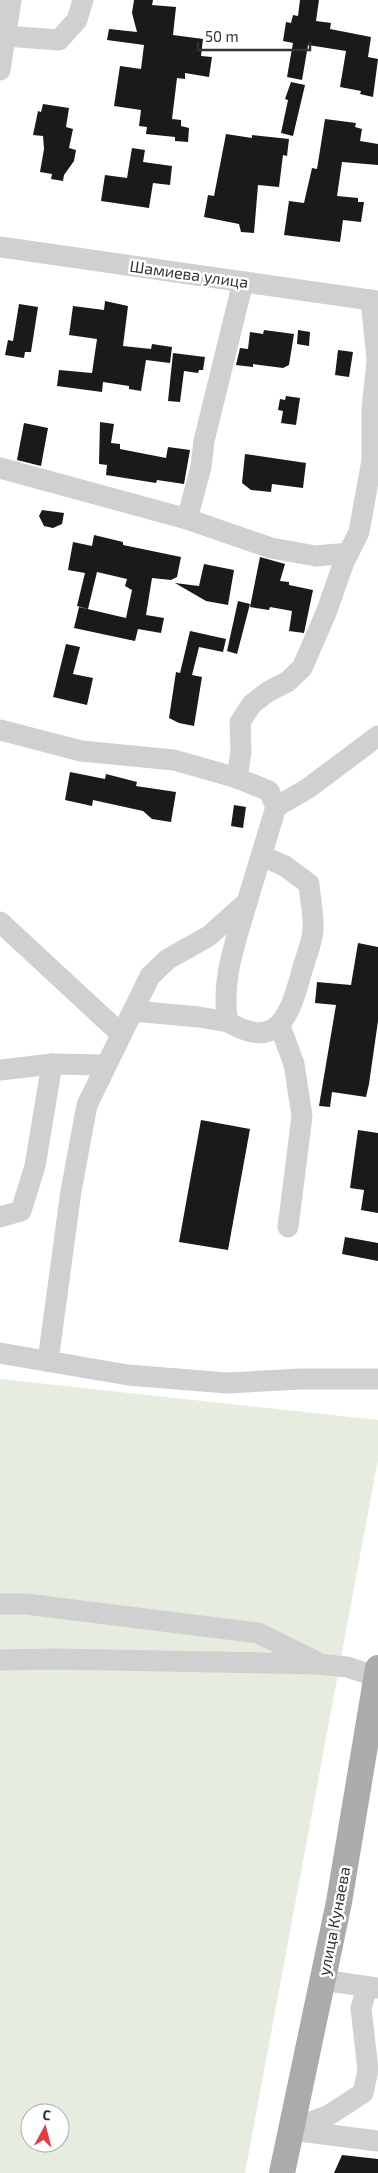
<svg xmlns="http://www.w3.org/2000/svg" width="378" height="2173" font-family="'Exo 2',sans-serif">
  <rect width="100%" height="100%" fill="#fff"/>
  <path fill="#e6ecdf" fill-rule="evenodd" d="M0,1379L378,1420V1459L245,2173H0ZM30,2113H60V2143H30Z"/>
  <g fill="#1a1a1a">
    <path d="M134,0H153L152,5L176,7L173,35L203,39L201,56L212,57L209,77L185,73V79L177,78L172,119L181,120V126L189,128L188,142L175,141V137L146,134L147,127L139,126L141,110L114,106L120,66L141,69L144,45L107,40L109,29L137,32L132,13Z"/>
    <path d="M300,0H319L316,21L331,23L330,29L371,37L368,57L378,59L373,97L360,94L361,91L340,87L346,51L308,45L302,80L287,77L293,43L283,41L286,22L291,23L293,15L298,16Z"/>
    <path d="M291,82L305,85L293,136L281,133L288,100L285,99Z"/>
    <path d="M43,104L69,108L66,127L73,129L69,148L76,150L74,161L64,175L63,181L51,179L52,174L40,172L44,149L43,136L33,135L38,111L41,112Z"/>
    <path d="M325,119L356,123L355,127L362,129L360,141L378,144V165L342,162L337,196L358,198V202H364L361,222L343,220L340,242L284,235L289,201L304,203L312,168L317,169Z"/>
    <path d="M226,134L252,138V135L289,139L287,156L283,155L279,187L258,185L254,233L241,232L239,224L204,217L208,195L214,196Z"/>
    <path d="M132,148L145,150L143,162L172,166L170,185L153,183L149,208L101,201L105,175L127,178Z"/>
    <path d="M105,301L128,306L123,346L151,349L152,344L172,347L170,363L146,360L141,391L129,389V386L103,382L102,392L57,386L59,370L92,373L97,339L69,335L73,306L104,310Z"/>
    <path d="M19,304L38,307L31,352H25L24,358L5,355L8,340L13,341Z"/>
    <path d="M264,330L294,334L289,365L283,368L253,364V367L236,365L240,348L248,349L250,332L263,334Z"/>
    <path d="M298,330L310,332L309,346L297,344Z"/>
    <path d="M338,350L353,352L349,377L335,375Z"/>
    <path d="M173,353L205,357L203,370H199L198,373L184,371L180,402L168,401Z"/>
    <path d="M286,396L300,398L296,425L281,423L283,411L278,410L280,399L285,400Z"/>
    <path d="M100,422L114,424L111,443L120,444V449L166,458L168,447L190,450L184,484L157,480L156,483L106,475L107,465L99,464Z"/>
    <path d="M24,423L48,428L41,466L17,460Z"/>
    <path d="M245,454L306,463L303,488L272,484L271,492L251,490L242,483Z"/>
    <path d="M42,510L64,513L62,524L53,528L44,526L39,516Z"/>
    <path d="M94,535L123,542V545L181,557L177,577L171,580L152,578L146,615L164,618L161,633L138,629L135,641L74,628L79,607L126,618L132,590L125,586L127,579L97,572L88,609L77,606L85,573L68,570L73,542L92,546Z"/>
    <path d="M260,557L285,564L280,581L289,582V585L313,590L304,633L289,631L292,611L270,607L269,610L250,607Z"/>
    <path d="M204,564L234,570L228,605L206,601L175,583L199,586Z"/>
    <path d="M238,601L250,604L237,654L227,651Z"/>
    <path d="M190,631L226,639L223,652L199,647L192,675L202,677L194,726L179,723L169,718L176,672L180,673Z"/>
    <path d="M66,644L80,647L73,674L93,678L87,705L53,697Z"/>
    <path d="M70,772L105,779L106,774L137,782L136,786L176,792L171,822L152,819L143,811L93,800L92,806L65,800Z"/>
    <path d="M234,805L246,807L243,828L231,826Z"/>
    <path d="M358,943L378,947V1021L369,1084L366,1097L332,1092L330,1107L319,1106L336,1005L315,1003L317,982L351,985Z"/>
    <path d="M201,1120L250,1129L228,1250L179,1242Z"/>
    <path d="M358,1130L378,1133V1213L361,1210L364,1190L350,1188Z"/>
    <path d="M345,1237L378,1243V1261L342,1254Z"/>
    <path d="M342,2155L378,2159V2173H334Z"/>
  </g>
  <g fill="none" stroke-linecap="round" stroke-linejoin="round">
    <g stroke="#d0d0d0" stroke-width="21">
      <path d="M5,36L59,40L77,20L83,0"/>
      <path d="M0,70L11,0"/>
      <path d="M0,247L378,301"/>
      <path d="M0,468L187,519L271,548L316,556L349,553"/>
      <path d="M187,519L201,467L204,441L243,282"/>
      <path d="M0,730L81,751L174,760L237,778L269,791L276,807"/>
      <path d="M237,778L241,751L240,722L252,704L269,691L287,682L302,668L326,613L344,562L359,532L372,460V409L377,360L371,300"/>
      <path d="M247,902C236,941 220,982 228,1022C279,1052 290,1014 302,971C305,959 312,944 313,930C314,916 310,899 309,884L285,866L262,856"/>
      <path d="M0,922L121,1034"/>
      <path d="M133,1011L199,1017L228,1022"/>
      <path d="M280,1026L294,1064L302,1116L288,1227"/>
      <path d="M0,1070L52,1064L106,1065"/>
      <path d="M0,1217L21,1211L35,1166L52,1064"/>
      <path d="M0,1353L128,1375L227,1383L301,1379H378"/>
      <path d="M48,1361L71,1191L87,1105L150,976L168,959L209,936L247,902L276,807L307,789L378,736"/>
      <path d="M0,1604H26L258,1633L315,1661"/>
      <path d="M0,1660L55,1659L317,1664L347,1667L378,1677"/>
      <path d="M322,1980L378,1988"/>
      <path d="M290,2130L329,2115L363,2093L368,2070L361,2008L367,1988"/>
      <path d="M292,2130L378,2141"/>
    </g>
    <path stroke="#ababab" stroke-width="26" d="M282,2173L339,1902L378,1668"/>
  </g>
  <g text-anchor="middle" stroke-width="5" stroke-linejoin="round" paint-order="stroke">
    <g font-size="16" fill="#333" stroke="#fff">
      <text transform="translate(189 274) rotate(8)" y="6">Шамиева улица</text>
      <text transform="translate(334 1921) rotate(-79)" y="6">улица Кунаева</text>
    </g>
  </g>
  <g transform="translate(45 2128) rotate(7)"><circle r="24" fill="#ffffff" stroke="#adadad"/>
  <path d="M0-4L9 19L0 12L-9 19Z" fill="#e63946"/>
  <text y="-8" font-size="14" font-weight="bold" text-anchor="middle" fill="#333333">С</text>
  </g>
  <path d="M198 42v8h112v-8" fill="none" stroke="#333333" stroke-width="2.5"/>
  <text x="205" y="42" font-size="15" fill="#333333" stroke="#ffffff" stroke-width="4" paint-order="stroke">50 m</text>
</svg>
